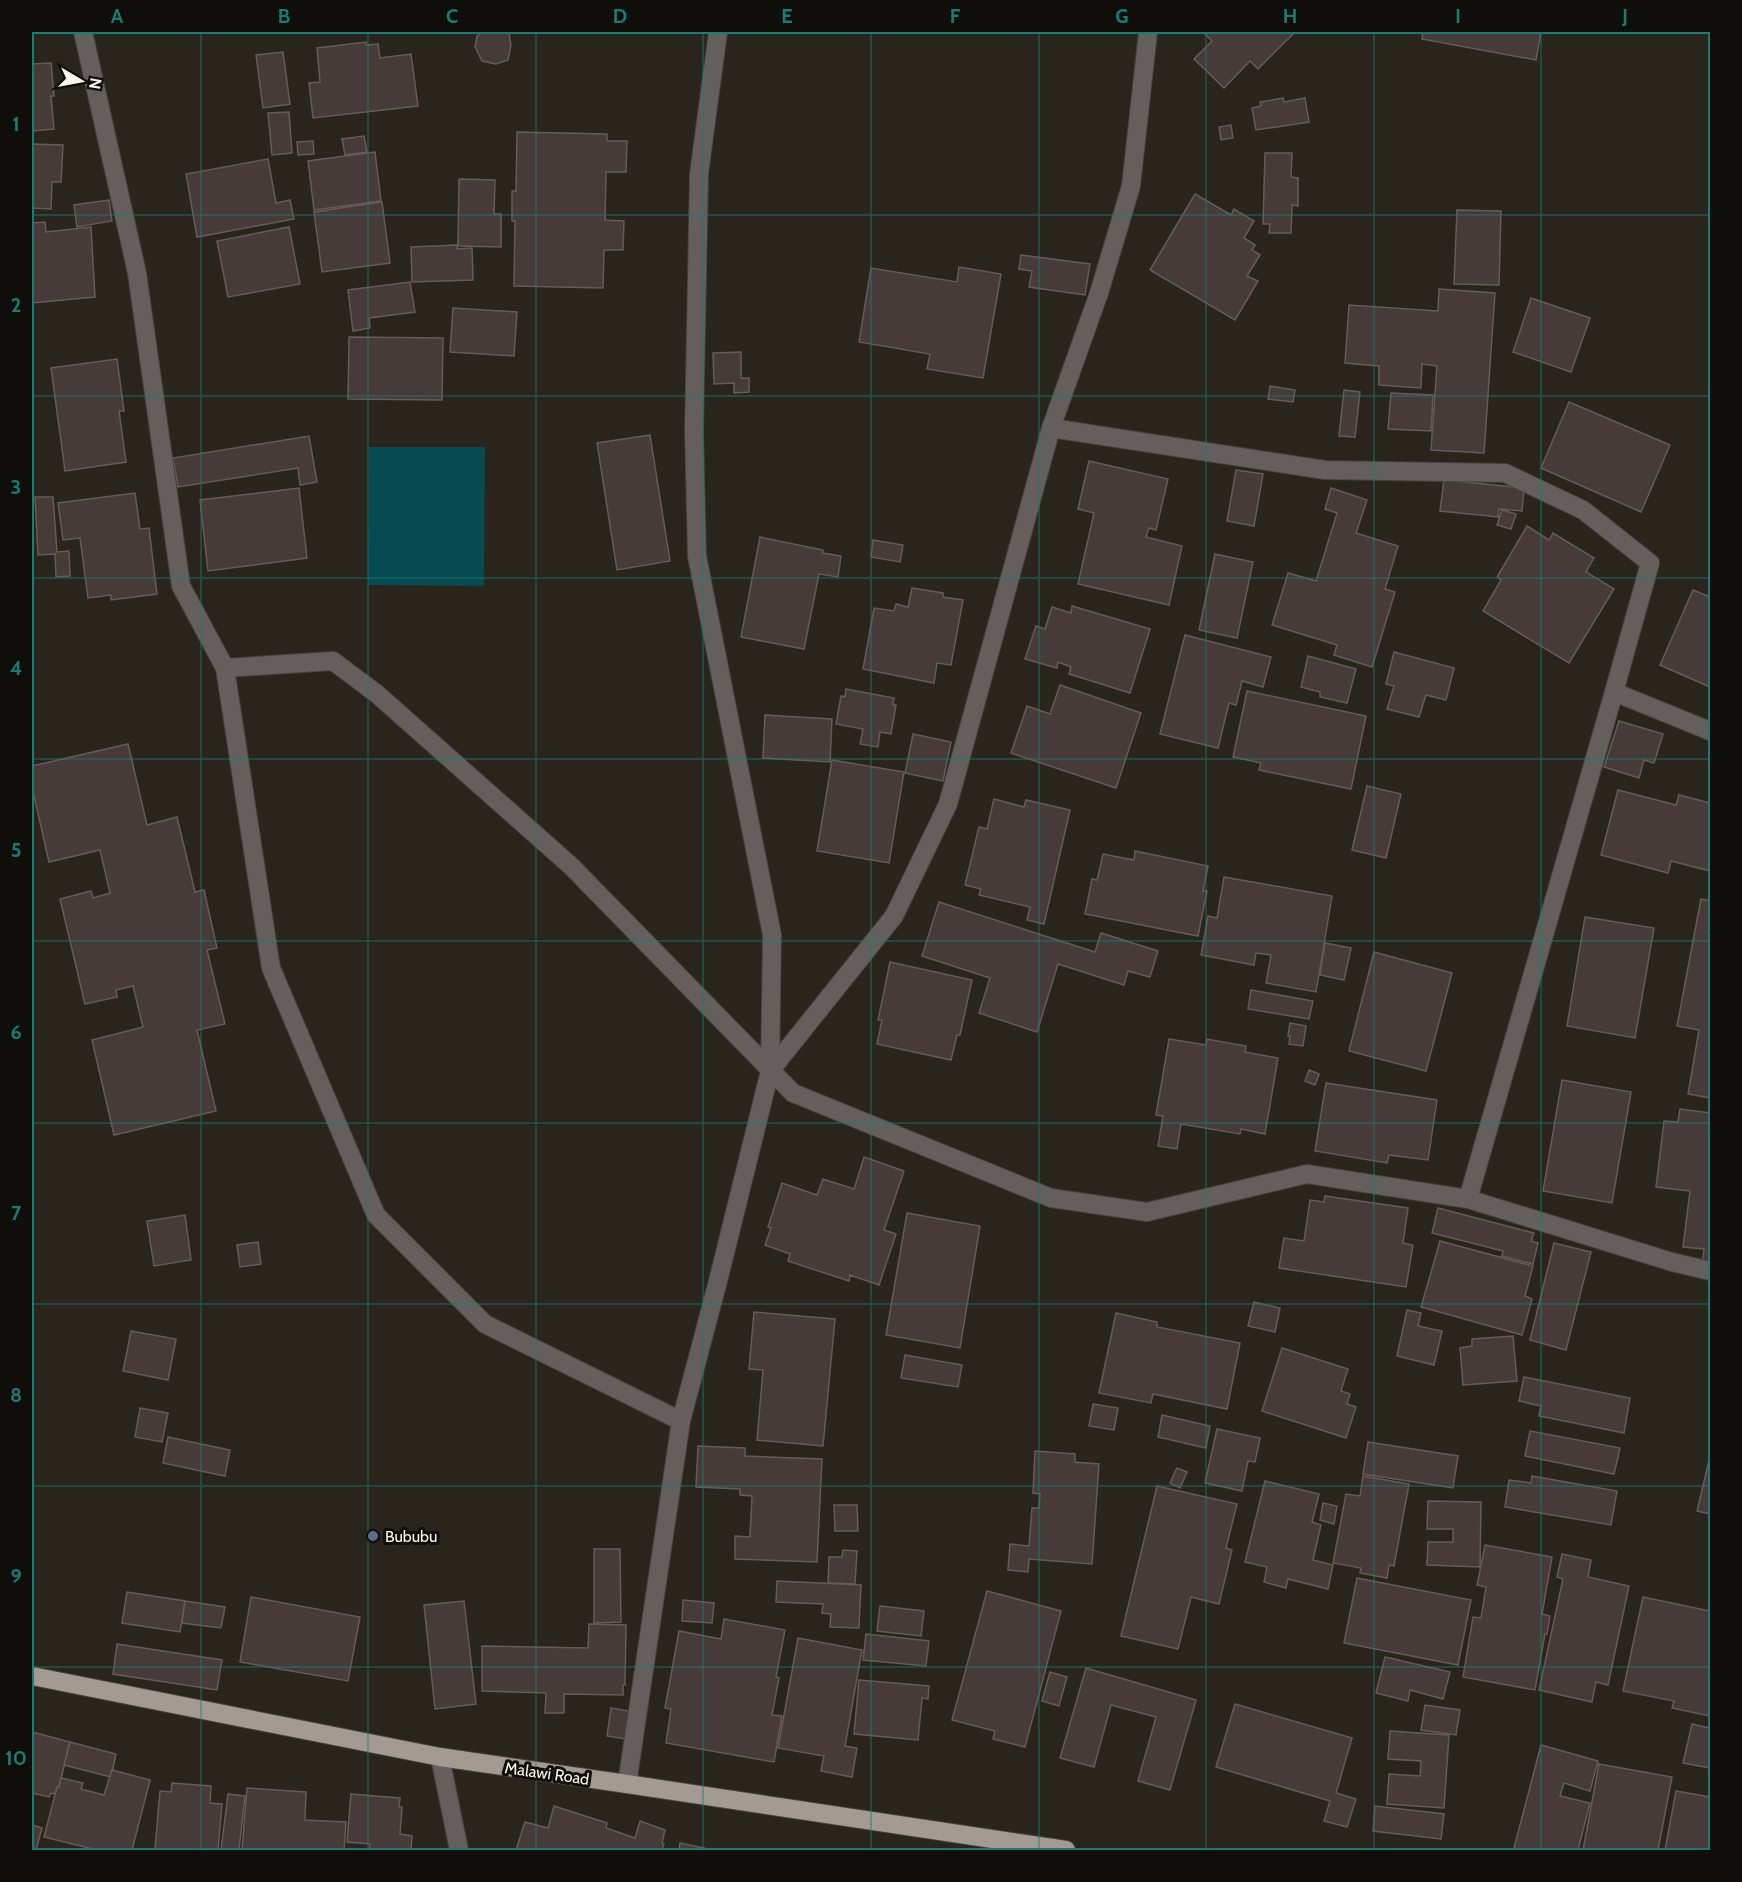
<svg xmlns="http://www.w3.org/2000/svg" width="1742" height="1882" font-family="Cabin,sans-serif">
  <rect width="100%" height="100%" fill="#29241c"/>
  <path fill="#074a51" d="M369,447H485L484,586L368,585Z"/>
  <g fill="#463b39" stroke="#675b59" stroke-width="1.5">
    <path d="M483,32H506L509,34L511,45L508,60L496,64L482,61L475,47L477,36Z"/>
    <path d="M1203,32H1295L1258,69L1250,61L1224,88L1194,59L1212,41Z"/>
    <path d="M1423,32H1541L1536,60L1422,39Z"/>
    <path d="M366,42V45L378,44L380,58L411,54L418,106L313,118L309,83L320,82L317,48Z"/>
    <path d="M283,52L290,104L263,108L256,55Z"/>
    <path d="M51,63L54,96H51L54,129L32,131V64Z"/>
    <path d="M1283,98L1284,102L1305,98L1309,122L1256,130L1252,108L1261,106L1260,102Z"/>
    <path d="M289,112L292,153L272,155L268,113Z"/>
    <path d="M1231,125L1233,138L1221,140L1219,127Z"/>
    <path d="M517,132L607,134V141H627L626,172H606L605,220L624,221L623,250H604L603,288L514,286L515,221H512V191H516Z"/>
    <path d="M364,136L367,152L345,155L342,139Z"/>
    <path d="M313,141L314,154L298,155L297,142Z"/>
    <path d="M32,144L63,145L61,182H52L51,209L32,208Z"/>
    <path d="M375,152L381,201L314,210L308,161Z"/>
    <path d="M1265,153H1292L1291,177L1298,178V206L1292,205L1291,233H1269L1270,224H1263Z"/>
    <path d="M268,159L276,203L290,200L294,219L197,237L186,174Z"/>
    <path d="M459,179L495,180L494,214H501V247L458,246Z"/>
    <path d="M1195,194L1231,215L1234,209L1254,221L1244,238L1255,245L1252,250L1260,255L1247,276L1258,281L1235,320L1150,270Z"/>
    <path d="M109,200L112,221L77,227L74,205Z"/>
    <path d="M381,202H382L390,263L322,272L314,212Z"/>
    <path d="M1457,210L1501,211L1499,285L1454,284Z"/>
    <path d="M45,222L46,232L91,227L95,297L32,303V223Z"/>
    <path d="M289,227L300,284L228,297L217,241Z"/>
    <path d="M457,245V249L472,248L473,280L412,282L411,247Z"/>
    <path d="M1021,255L1090,264L1085,295L1029,287L1032,271L1019,269Z"/>
    <path d="M959,267L1001,274L983,378L927,369L930,354L859,342L871,268L957,282Z"/>
    <path d="M410,282L415,312L369,318L370,328L353,331L348,290Z"/>
    <path d="M1439,289L1495,293L1484,453L1431,450L1437,366L1422,364L1421,388L1379,385V366L1345,363L1349,305L1438,311Z"/>
    <path d="M1531,298L1590,318L1571,372L1513,352Z"/>
    <path d="M453,308L517,312L514,356L450,352Z"/>
    <path d="M349,337L443,338L442,400L348,399Z"/>
    <path d="M741,352V378H749V392L734,393V383L714,384L713,353Z"/>
    <path d="M117,359L124,411H119L126,462L65,471L51,368Z"/>
    <path d="M1270,386L1295,390L1293,402L1268,399Z"/>
    <path d="M1344,390L1360,392L1355,437L1339,436Z"/>
    <path d="M1391,393L1433,395L1431,431L1388,429Z"/>
    <path d="M1569,402L1670,445L1641,512L1541,468Z"/>
    <path d="M650,435L670,561L617,570L597,443Z"/>
    <path d="M309,436L317,482L300,485L298,468L178,487L173,458Z"/>
    <path d="M1089,461L1168,479L1156,530L1149,528L1146,537L1182,546L1169,605L1078,584L1094,513L1078,509Z"/>
    <path d="M1236,470L1263,474L1254,526L1227,521Z"/>
    <path d="M1444,480L1524,488L1522,511L1499,509L1498,517L1440,511Z"/>
    <path d="M299,488L307,558L208,571L200,500Z"/>
    <path d="M1331,488L1367,500L1356,533L1398,546L1385,589L1395,592L1372,667L1334,655L1337,645L1272,625L1288,573L1316,581L1337,513L1325,509Z"/>
    <path d="M135,493L140,529L149,528L157,594L111,600V595L88,598L80,538L63,540L58,503Z"/>
    <path d="M35,497H53L57,552L69,551L70,576L56,577L55,554L38,555Z"/>
    <path d="M1502,510L1516,514L1511,529L1497,525Z"/>
    <path d="M1527,526L1549,540L1553,533L1594,558L1586,572L1614,589L1569,663L1483,611L1501,580L1497,577Z"/>
    <path d="M760,537L823,550V553L841,556L838,577L819,574L804,649L741,637Z"/>
    <path d="M873,540L903,545L900,562L871,557Z"/>
    <path d="M1215,554L1253,562L1237,638L1199,630Z"/>
    <path d="M912,588L943,593V597L963,600L951,665L937,663L934,683L863,669L874,608L894,611L896,604L908,607Z"/>
    <path d="M1693,590L1710,597V687L1660,665Z"/>
    <path d="M1072,606L1150,629L1130,693L1069,674L1071,667L1058,662L1057,668L1025,659L1036,626L1045,629L1052,607L1071,613Z"/>
    <path d="M1185,635L1271,657L1263,687L1242,681L1236,705L1229,703L1218,748L1160,734Z"/>
    <path d="M1394,652L1454,668L1446,700L1426,695L1419,717L1387,709L1394,686L1386,684Z"/>
    <path d="M1308,656L1356,669L1347,703L1320,697V692L1301,687Z"/>
    <path d="M1060,685L1141,713L1116,788L1011,753L1027,706L1050,714Z"/>
    <path d="M846,689L894,698L893,705H896L891,734L880,732L878,747L860,744L863,729L836,724L841,696L845,697Z"/>
    <path d="M1247,691L1366,716L1351,789L1259,770L1261,763L1233,757Z"/>
    <path d="M765,715L832,719L830,762L763,758Z"/>
    <path d="M1619,721L1663,734L1654,763L1644,760L1639,778L1604,767Z"/>
    <path d="M913,734L951,742L943,781L905,773Z"/>
    <path d="M128,744L147,825L177,817L195,892L204,890L217,948L207,950L225,1024L197,1030L216,1111L114,1135L92,1040L143,1027L133,986L116,990L117,997L85,1004L60,899L91,891L93,898L110,893L100,850L49,862L32,787V766Z"/>
    <path d="M832,760L904,772L889,863L817,851Z"/>
    <path d="M1367,786L1401,794L1386,858L1352,850Z"/>
    <path d="M1618,790L1676,805L1679,795L1710,803V871L1671,861L1668,873L1601,855Z"/>
    <path d="M994,799L1024,807L1026,800L1070,810L1044,924L1027,920L1030,907L979,895L981,889L965,885L979,827L987,829Z"/>
    <path d="M1135,851L1208,866L1203,891H1207L1198,936L1085,914L1092,879L1097,880L1103,854L1134,860Z"/>
    <path d="M1224,877L1332,896L1316,992L1266,983L1271,955L1256,953L1254,965L1201,955L1208,916L1217,918Z"/>
    <path d="M1701,899L1710,901V1098L1688,1094L1699,1030L1677,1026Z"/>
    <path d="M939,902L1095,952L1101,933L1158,951L1150,977L1128,971L1124,985L1058,964L1037,1032L979,1013L990,978L922,956Z"/>
    <path d="M1585,917L1654,928L1635,1038L1567,1026Z"/>
    <path d="M1325,943L1351,948L1344,980L1320,975Z"/>
    <path d="M1374,952L1452,973L1426,1071L1349,1051Z"/>
    <path d="M890,962L972,980L960,1035H957L951,1060L877,1044L882,1020H878Z"/>
    <path d="M1251,990L1313,1001L1309,1019L1248,1009Z"/>
    <path d="M1290,1023L1306,1026L1303,1046L1289,1044L1290,1036H1288Z"/>
    <path d="M1169,1039L1206,1045L1207,1039L1246,1046L1245,1052L1278,1058L1265,1134L1241,1129L1240,1134L1181,1124L1177,1149L1158,1146L1163,1116L1156,1115Z"/>
    <path d="M1309,1070L1319,1074L1315,1085L1305,1081Z"/>
    <path d="M1562,1080L1631,1092L1612,1203L1543,1191Z"/>
    <path d="M1326,1083L1437,1100L1428,1160L1389,1155L1387,1163L1315,1151Z"/>
    <path d="M1680,1109L1710,1113V1265L1702,1264L1704,1249L1683,1247L1690,1191L1656,1187L1664,1121L1678,1122Z"/>
    <path d="M864,1157L904,1171L884,1230L896,1234L879,1285L850,1275L849,1281L788,1261L790,1254L765,1245L771,1228L768,1227L782,1183L817,1195L823,1179L854,1189Z"/>
    <path d="M1325,1196L1408,1208L1403,1243L1413,1245L1406,1287L1279,1268L1284,1238L1304,1241L1310,1200L1324,1202Z"/>
    <path d="M1438,1208L1534,1233L1531,1241L1538,1243L1533,1264L1502,1256L1503,1251L1432,1233Z"/>
    <path d="M907,1213L980,1226L960,1348L886,1335Z"/>
    <path d="M185,1215L191,1260L154,1266L147,1221Z"/>
    <path d="M1440,1241L1533,1266L1525,1296L1532,1299L1522,1335L1421,1307Z"/>
    <path d="M258,1242L261,1264L240,1267L237,1245Z"/>
    <path d="M1554,1243L1591,1252L1566,1350L1530,1340Z"/>
    <path d="M1254,1302L1280,1308L1275,1332L1248,1326Z"/>
    <path d="M1407,1310L1421,1313L1418,1326L1442,1331L1434,1365L1397,1356Z"/>
    <path d="M754,1312L835,1319L823,1446L757,1440L763,1370L749,1369Z"/>
    <path d="M1116,1313L1157,1322V1327L1240,1343L1227,1409L1153,1394L1151,1403L1099,1393Z"/>
    <path d="M131,1331L176,1339L168,1380L123,1371Z"/>
    <path d="M1513,1336L1517,1381L1463,1385L1460,1348L1472,1346V1339Z"/>
    <path d="M1282,1348L1348,1369L1341,1391L1350,1394L1347,1404L1356,1407L1346,1438L1262,1411Z"/>
    <path d="M905,1355L962,1365L958,1387L901,1378Z"/>
    <path d="M1524,1377L1630,1398L1624,1433L1539,1416L1541,1406L1519,1401Z"/>
    <path d="M1093,1404L1118,1408L1114,1430L1089,1426Z"/>
    <path d="M140,1408L168,1413L162,1442L135,1437Z"/>
    <path d="M1162,1415L1210,1426L1206,1448L1158,1437Z"/>
    <path d="M1217,1429L1260,1438L1255,1462L1248,1461L1242,1491L1205,1483Z"/>
    <path d="M1530,1431L1620,1448L1614,1474L1525,1456Z"/>
    <path d="M168,1437L230,1450L225,1476L163,1463Z"/>
    <path d="M1368,1442L1458,1456L1453,1488L1363,1474Z"/>
    <path d="M698,1446L745,1448V1456L822,1459L817,1562L735,1559V1536L750,1537L752,1496L740,1495V1489L696,1487Z"/>
    <path d="M1035,1451L1075,1454V1462L1099,1464L1092,1564L1029,1559L1028,1572L1008,1570L1010,1544L1029,1546L1032,1508H1039L1040,1494L1033,1493Z"/>
    <path d="M1710,1456V1514L1697,1511Z"/>
    <path d="M1177,1468L1187,1472L1180,1488L1170,1483Z"/>
    <path d="M1363,1476L1409,1484L1394,1566L1389,1565L1387,1578L1360,1573L1361,1568L1333,1563L1346,1494L1360,1496Z"/>
    <path d="M1532,1476L1617,1491L1611,1525L1505,1507L1509,1480L1531,1483Z"/>
    <path d="M1265,1481L1319,1494L1312,1522L1321,1525L1313,1560L1333,1565L1328,1589L1288,1579L1286,1588L1264,1582L1267,1567L1245,1562Z"/>
    <path d="M1157,1486L1237,1504L1226,1548L1232,1550L1219,1604L1191,1597L1178,1649L1121,1636Z"/>
    <path d="M1428,1501L1481,1502L1480,1567L1427,1565L1428,1542H1453V1529H1427Z"/>
    <path d="M1323,1503L1337,1506L1334,1524L1320,1520Z"/>
    <path d="M834,1505H857L858,1531H835Z"/>
    <path d="M1485,1545L1552,1557L1542,1614L1550,1616L1547,1634H1545L1535,1690L1463,1677L1473,1617L1481,1618L1486,1587L1477,1585Z"/>
    <path d="M594,1549H620L621,1622L594,1623Z"/>
    <path d="M843,1550L857,1551L855,1584L828,1583L829,1557H842Z"/>
    <path d="M1562,1554L1591,1560L1588,1577L1629,1586L1608,1685L1596,1682L1592,1702L1539,1690L1563,1579L1557,1577Z"/>
    <path d="M1357,1578L1471,1600L1458,1665L1344,1643Z"/>
    <path d="M777,1581L861,1585L859,1628L830,1627L831,1614L822,1613L823,1604L776,1602Z"/>
    <path d="M987,1591L1061,1611L1025,1747L993,1739L995,1731L952,1720Z"/>
    <path d="M127,1592L185,1601L180,1632L122,1623Z"/>
    <path d="M251,1597L360,1617L348,1681L240,1662Z"/>
    <path d="M1643,1597L1710,1611V1716L1672,1708L1674,1701L1623,1691Z"/>
    <path d="M683,1600L714,1603L712,1623L682,1621Z"/>
    <path d="M185,1601L225,1607L221,1628L182,1623Z"/>
    <path d="M464,1601L476,1704L435,1709L424,1605Z"/>
    <path d="M880,1606L924,1611L921,1636L877,1631Z"/>
    <path d="M724,1619L785,1630L776,1677L779,1678L772,1715L782,1716L774,1762L666,1743L671,1709L665,1708L679,1631L721,1639Z"/>
    <path d="M589,1624L626,1625L625,1685H623V1695L564,1694V1713H545L546,1693L482,1691V1646L588,1648Z"/>
    <path d="M866,1634L929,1641L926,1666L863,1660Z"/>
    <path d="M798,1638L862,1650L845,1746L857,1748L852,1777L821,1771L824,1756L778,1748Z"/>
    <path d="M117,1644L222,1660L217,1690L113,1674Z"/>
    <path d="M1385,1657L1450,1672L1443,1699L1410,1690L1408,1701L1376,1693Z"/>
    <path d="M1086,1668L1196,1700L1170,1790L1138,1781L1156,1717L1111,1705L1094,1767L1060,1758Z"/>
    <path d="M1050,1672L1067,1677L1059,1706L1042,1701Z"/>
    <path d="M859,1680L929,1686L928,1699L922,1698L918,1740L854,1734Z"/>
    <path d="M1235,1704L1352,1738L1336,1793L1356,1799L1347,1827L1324,1821L1330,1801L1216,1767Z"/>
    <path d="M1425,1705L1460,1710L1456,1735L1421,1730Z"/>
    <path d="M611,1708L629,1711L625,1739L607,1736Z"/>
    <path d="M1692,1724L1710,1728V1768L1683,1763Z"/>
    <path d="M1390,1731L1449,1735L1444,1808L1387,1804L1389,1774L1420,1776L1421,1761L1388,1759Z"/>
    <path d="M32,1732L70,1742L59,1787H57L55,1794L51,1793L49,1797L32,1793Z"/>
    <path d="M70,1742L116,1754L111,1777L64,1765Z"/>
    <path d="M1541,1745L1598,1761L1590,1791L1564,1783L1560,1796L1590,1803L1578,1850H1523L1514,1848Z"/>
    <path d="M1599,1764L1672,1777L1658,1850H1583Z"/>
    <path d="M112,1770L150,1780L132,1850H97L44,1837L57,1787H59L61,1778L83,1783L81,1789L104,1795Z"/>
    <path d="M172,1783L211,1786L210,1803L222,1804L218,1850L155,1849L160,1791L171,1792Z"/>
    <path d="M247,1788L306,1792L305,1820L346,1822L344,1850H242Z"/>
    <path d="M1676,1791L1710,1797V1850H1665Z"/>
    <path d="M228,1794L245,1796L239,1850H221Z"/>
    <path d="M351,1794L400,1798L399,1807H402L400,1834L412,1836L411,1850H369L370,1844L347,1842Z"/>
    <path d="M554,1806L607,1823L606,1828L635,1838L640,1821L665,1830L662,1843L664,1844L662,1850H516L525,1822L548,1828Z"/>
    <path d="M1375,1806L1444,1814L1441,1839L1373,1831Z"/>
    <path d="M32,1825L42,1828L36,1850H32Z"/>
    <path d="M680,1843L713,1850H679Z"/>
  </g>
  <g fill="none" stroke-linecap="round" stroke-linejoin="round">
    <defs>
      <g id="minor">
        <path d="M83,32L137,273L181,586L225,668L271,968L376,1215L485,1324L681,1421"/>
        <path d="M1051,428L1325,470L1505,473L1583,510L1650,563L1614,692L1710,731"/>
        <path d="M225,668L333,661L377,694L571,866L793,1093L1051,1198L1147,1212L1307,1174L1468,1199L1672,1262L1710,1271"/>
        <path d="M770,1071L894,916L948,804L1051,428L1099,293L1131,186L1148,32"/>
        <path d="M1468,1199L1614,692"/>
        <path d="M440,1757L459,1850"/>
        <path d="M627,1784L681,1421L718,1281L770,1071L772,935L697,556L694,431L699,174L718,32"/>
      </g>
      <path id="major" d="M32,1676L440,1757L627,1784L1066,1850"/>
    </defs>
    <use href="#minor" stroke="#46413a" stroke-width="20"/>
    <use href="#major" stroke="#46413a" stroke-width="20"/>
    <use href="#minor" stroke="#645f5d" stroke-width="18"/>
    <use href="#major" stroke="#a39a94" stroke-width="18"/>
  </g>
  <path fill="none" stroke="#1b7c74" stroke-width="1.5" stroke-opacity="0.55" d="M201,32V1850M368,32V1850M536,32V1850M703,32V1850M871,32V1850M1039,32V1850M1206,32V1850M1374,32V1850M1541,32V1850M32,215H1710M32,396H1710M32,578H1710M32,759H1710M32,941H1710M32,1123H1710M32,1304H1710M32,1486H1710M32,1667H1710"/>
  <circle fill="#5c6f8a" stroke="#100e0a" stroke-width="2" cx="373" cy="1536" r="6"/>
  <g text-anchor="middle" stroke-width="6" stroke-linejoin="round" paint-order="stroke">
    <g font-size="16" fill="#f8f4ef" stroke="#100e0a" text-anchor="start">
      <text x="385" y="1542">Bububu</text>
    </g>
    <g font-size="16" fill="#f8f4ef" stroke="#100e0a">
      <text transform="translate(547 1773) rotate(8)" y="6">Malawi Road</text>
    </g>
  </g>
  <rect width="1742" height="1882" fill="none" stroke="#100e0a" stroke-width="66"/>
  <g transform="translate(81 81) rotate(100)" stroke="#100e0a" stroke-width="4.5" paint-order="stroke">
  <path d="M0-4.5L10 22L0 15L-10 22Z" fill="#f8f4ef"/>
  <text y="-9" font-size="16" font-weight="bold" text-anchor="middle" fill="#f8f4ef">N</text>
  </g>
  <rect x="33" y="33" width="1676" height="1816" fill="none" stroke="#1b7c74" stroke-width="2"/>
  <g font-size="20" text-anchor="middle" font-weight="bold" fill="#1b7c74">
    <text x="117" y="23">A</text>
    <text x="284" y="23">B</text>
    <text x="452" y="23">C</text>
    <text x="620" y="23">D</text>
    <text x="787" y="23">E</text>
    <text x="955" y="23">F</text>
    <text x="1122" y="23">G</text>
    <text x="1290" y="23">H</text>
    <text x="1458" y="23">I</text>
    <text x="1625" y="23">J</text>
    <text x="16" y="131">1</text>
    <text x="16" y="312">2</text>
    <text x="16" y="494">3</text>
    <text x="16" y="675">4</text>
    <text x="16" y="857">5</text>
    <text x="16" y="1039">6</text>
    <text x="16" y="1220">7</text>
    <text x="16" y="1402">8</text>
    <text x="16" y="1583">9</text>
    <text x="16" y="1765">10</text>
  </g>
</svg>
